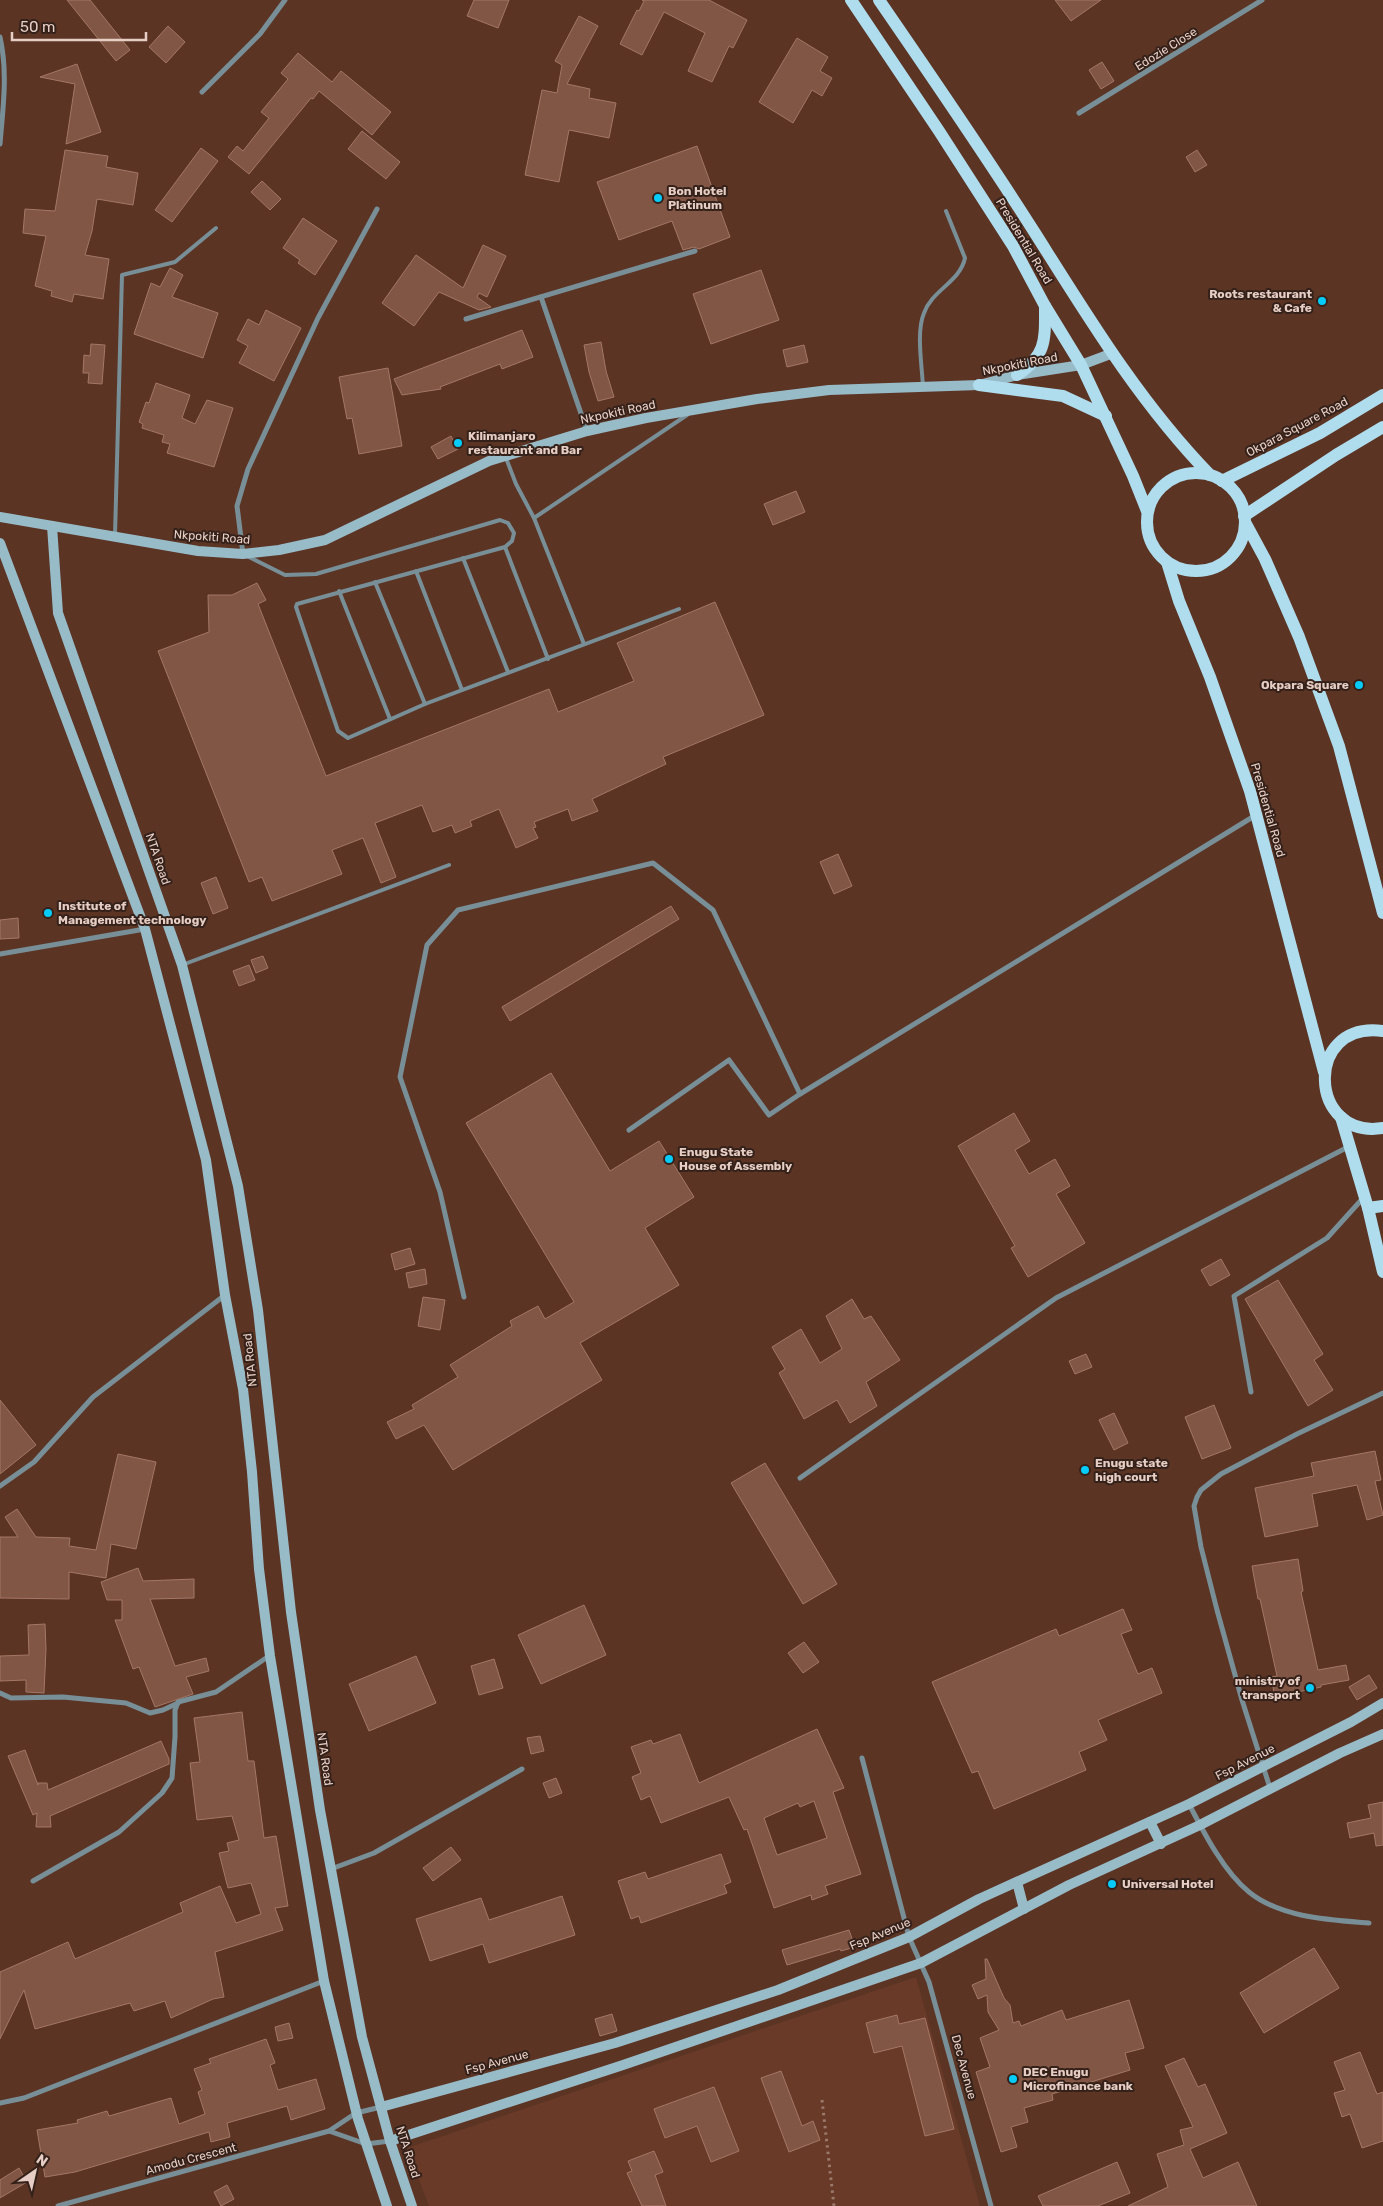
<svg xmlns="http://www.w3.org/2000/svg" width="1383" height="2206" font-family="Rubik,sans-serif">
  <rect width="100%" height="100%" fill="#5b3424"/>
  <path fill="#683a27" d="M916,1977L980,2206H429L407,2148Z"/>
  <g fill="#815645" stroke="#a47766" fill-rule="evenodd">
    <path d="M67,0H90L130,50L116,61Z"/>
    <path d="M474,0H509L498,28L467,16Z"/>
    <path d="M642,0H709L747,20L733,48L729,46L712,82L688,71L705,33L664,12L642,55L620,44L637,10L639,11L644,1Z"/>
    <path d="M1055,0H1101L1071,21Z"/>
    <path d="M579,16L598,26L567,84L590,89L589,98L616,103L609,138L569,130L559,182L525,175L542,90L557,93L562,65L555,61Z"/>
    <path d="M168,26L185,42L166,63L149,47Z"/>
    <path d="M797,38L828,57L820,71L832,78L822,96L812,90L793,123L759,102Z"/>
    <path d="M298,53L332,82L341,71L391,112L372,135L319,91L313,99L311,98L249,174L228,157L237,146L243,151L269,118L261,112L288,79L281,73Z"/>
    <path d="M1102,62L1114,81L1101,89L1089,70Z"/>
    <path d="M77,64L101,132L66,144L75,84L40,77Z"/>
    <path d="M362,131L400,162L386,179L348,149Z"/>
    <path d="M697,146L730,237L699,249L694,247L683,250L672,221L619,240L597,182Z"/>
    <path d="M201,148L218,161L172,222L155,210Z"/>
    <path d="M65,150L108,156L106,167L138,173L133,205L97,199L92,231L85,255L109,259L103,299L74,294L72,302L51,296L52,291L35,286L46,236L23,233L25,209L55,211Z"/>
    <path d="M1197,150L1207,165L1195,172L1186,157Z"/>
    <path d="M262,181L281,199L270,210L251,192Z"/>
    <path d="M303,218L337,241L315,275L298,263L300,260L283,248Z"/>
    <path d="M483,245L506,256L487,297L479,293L477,297L491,307L479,310L439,292L414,326L382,303L416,255L463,288Z"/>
    <path d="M170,268L183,275L172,297L218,313L203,358L134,334L151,283L160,287Z"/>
    <path d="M761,270L779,320L711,344L693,294Z"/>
    <path d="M266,310L301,328L274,381L239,363L248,346L237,340L248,319L259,325Z"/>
    <path d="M522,330L533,357L502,369L500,364L440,387L441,389L402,395L394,379Z"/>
    <path d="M601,342L606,371L614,397L598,401L589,372L584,345Z"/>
    <path d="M91,344L105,345L102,384L88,383L89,373H83L84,355L90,356Z"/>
    <path d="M804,345L808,362L787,367L783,350Z"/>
    <path d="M388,368L402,446L359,454L352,418L347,419L339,377Z"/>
    <path d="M156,383L190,395L182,418L195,424L207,400L233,408L214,467L167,453L170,444L162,442L164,435L142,428L143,424L139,422L146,402L149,403Z"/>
    <path d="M451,436L458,449L438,459L431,447Z"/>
    <path d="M796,491L805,512L773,525L764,504Z"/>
    <path d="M257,583L266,600L258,604L326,776L549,689L558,712L634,681L617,643L715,602L764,715L663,757L666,764L592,799L598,811L572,821L568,809L534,822L536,827L533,828L538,838L516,848L499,809L470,821L472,826L455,833L452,825L433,832L422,805L375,823L396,877L381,883L363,838L332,850L342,874L272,901L262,877L249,882L158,651L209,632L208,595H232Z"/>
    <path d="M838,854L852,886L834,894L820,862Z"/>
    <path d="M216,877L228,908L213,914L201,883Z"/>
    <path d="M671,906L679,919L510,1021L502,1007Z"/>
    <path d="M18,918L19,938L0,939V920Z"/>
    <path d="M263,956L268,968L256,973L251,960Z"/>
    <path d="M249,965L255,980L239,986L233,971Z"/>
    <path d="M551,1073L610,1171L659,1141L694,1197L645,1228L679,1285L580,1343L602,1380L453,1470L424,1425L396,1439L387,1422L414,1409L412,1405L458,1377L450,1365L512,1326L510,1321L538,1306L545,1319L574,1302L466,1123Z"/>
    <path d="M1014,1113L1030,1141L1015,1150L1029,1174L1055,1159L1070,1186L1056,1194L1085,1243L1028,1277L1011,1248L1015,1246L958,1146Z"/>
    <path d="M410,1248L415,1264L395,1270L391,1254Z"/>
    <path d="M1221,1259L1230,1275L1210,1286L1201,1270Z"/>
    <path d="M425,1269L427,1284L409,1288L406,1273Z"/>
    <path d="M1278,1280L1323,1354L1314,1360L1333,1390L1308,1406L1245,1299Z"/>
    <path d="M423,1297L445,1300L440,1330L418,1326Z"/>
    <path d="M852,1299L864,1319L871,1316L900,1360L866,1382L877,1406L850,1423L837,1400L804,1419L779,1373L785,1369L772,1347L801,1329L820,1363L842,1349L826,1316Z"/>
    <path d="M1086,1354L1092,1367L1075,1374L1069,1361Z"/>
    <path d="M0,1400L36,1445L0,1474Z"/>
    <path d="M1214,1405L1231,1448L1202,1459L1185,1417Z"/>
    <path d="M1114,1413L1128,1443L1114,1450L1099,1420Z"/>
    <path d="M1375,1451L1381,1480L1375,1481L1383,1515L1367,1520L1357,1485L1312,1494L1318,1526L1265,1537L1255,1488L1314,1476L1311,1463Z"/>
    <path d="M118,1454L156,1462L136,1549L111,1544L106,1578L69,1572V1599L0,1598V1537H18L5,1517L17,1509L36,1537L70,1538L69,1546L96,1550Z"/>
    <path d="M765,1463L837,1584L803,1604L731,1483Z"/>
    <path d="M1298,1559L1303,1591L1301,1592L1318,1670L1346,1665L1349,1680L1321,1685V1687L1275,1697L1271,1677L1277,1676L1260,1599H1258L1252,1566Z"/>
    <path d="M138,1568L143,1581L194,1579V1598L150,1599L175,1666L206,1658L209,1671L186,1677L193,1694L155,1707L139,1667L133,1669L115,1620H122V1600H107L101,1582Z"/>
    <path d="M584,1605L606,1655L541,1684L518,1635Z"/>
    <path d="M1123,1609L1132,1630L1121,1634L1138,1674L1152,1668L1162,1693L1098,1720L1107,1740L1079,1752L1086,1770L994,1809L978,1771L972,1773L932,1682L1056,1629L1059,1636Z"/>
    <path d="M45,1624L46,1649L44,1693L26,1692V1680L0,1681V1656L29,1655L28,1625Z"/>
    <path d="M804,1642L819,1662L803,1673L788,1653Z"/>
    <path d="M416,1656L436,1703L369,1731L349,1684Z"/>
    <path d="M494,1659L503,1688L479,1695L471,1666Z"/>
    <path d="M1369,1675L1377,1688L1357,1700L1349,1687Z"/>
    <path d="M242,1712L248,1761H254L264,1838L276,1836L288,1906L275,1908L283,1930L215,1952L224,1997L213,1999L171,2018L165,2001L134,2011L130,2003L35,2029L24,1990L0,2039V1972L68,1942L75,1959L183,1912L180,1903L220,1886L236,1923L261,1914L251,1883L228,1888L219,1853L229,1851L227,1843L239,1840L232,1816L197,1820L190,1763L200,1762L194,1718Z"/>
    <path d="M817,1729L844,1788L833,1792L861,1874L825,1886L828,1894L812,1900L811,1895L774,1908L747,1829L744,1830L729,1797L661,1823L650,1796L641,1800L632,1777L641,1773L631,1747L651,1740L653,1744L680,1734L699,1783ZM814,1801L827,1838L777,1855L764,1818L798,1803L800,1807Z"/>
    <path d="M540,1736L544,1751L531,1754L527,1738Z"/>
    <path d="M161,1741L169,1759V1764L50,1816L51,1827H36L37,1813L33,1815L8,1756L25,1750L38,1785V1783H47L48,1790Z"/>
    <path d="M556,1778L562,1793L549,1798L543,1783Z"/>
    <path d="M1383,1802V1845L1376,1846L1374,1833L1350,1838L1347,1823L1371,1818L1368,1805Z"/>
    <path d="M451,1847L461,1860L433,1881L423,1868Z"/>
    <path d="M721,1854L731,1882L724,1885L727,1893L641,1923L639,1916L631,1919L618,1881L645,1872L648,1879Z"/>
    <path d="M562,1896L575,1935L489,1963L483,1944L430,1961L416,1919L481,1898L489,1920Z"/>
    <path d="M849,1930L855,1947L841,1951L840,1949L787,1965L782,1950Z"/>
    <path d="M1314,1948L1339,1988L1264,2033L1240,1993Z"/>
    <path d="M985,1959H987L1004,1998L1010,2005L1013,2023L1019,2021L1021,2026L1062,2010L1066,2020L1129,2000L1144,2048L1125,2053L1130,2070L1052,2094L1053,2100L1024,2108L1028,2122L1011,2127L1017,2147L1001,2152L976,2072L990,2067L980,2038L999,2030L988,2012L987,1995L978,1999L972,1985L986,1979Z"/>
    <path d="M612,2014L617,2031L600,2036L595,2019Z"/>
    <path d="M897,2015L899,2024L925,2018L954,2129L925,2136L902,2046L874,2053L866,2023Z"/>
    <path d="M289,2023L293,2038L278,2041L275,2027Z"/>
    <path d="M266,2039L275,2063L270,2065L278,2090L316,2079L325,2109L291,2120L287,2106L227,2123L230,2137L211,2142L209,2132L75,2172L45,2177L37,2130L78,2123L77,2120L107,2111L109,2116L171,2098L179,2124L205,2114L198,2092L202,2090L194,2069L211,2063L209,2059Z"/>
    <path d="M1360,2052L1377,2094L1383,2092V2141L1362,2148L1350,2114L1342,2117L1334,2093L1345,2090L1334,2062Z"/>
    <path d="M1184,2058L1198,2087L1205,2084L1227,2133L1190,2149L1203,2178L1238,2162L1257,2206H1128L1168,2187L1157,2154L1184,2145L1180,2130L1193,2127L1165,2066Z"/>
    <path d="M781,2071L802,2126L813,2121L820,2140L789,2152L761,2078Z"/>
    <path d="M714,2087L739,2151L711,2162L697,2126L665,2138L654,2109Z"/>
    <path d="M654,2151L663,2172L655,2175L666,2206H642L627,2173L632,2171L628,2161Z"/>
    <path d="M1117,2162L1130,2193L1098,2206H1043L1038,2196Z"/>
    <path d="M19,2168L27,2182L0,2198V2180Z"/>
    <path d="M227,2185L234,2199L221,2206L214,2192Z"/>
  </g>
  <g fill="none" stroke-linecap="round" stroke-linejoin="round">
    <path stroke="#9a796c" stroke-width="3" stroke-dasharray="2.5 4" stroke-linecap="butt" d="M822,2100L834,2206"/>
    <g stroke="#798f97" stroke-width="4">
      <path d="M923,387C922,365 916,332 924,313C932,290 960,282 965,258L946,211"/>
      <path d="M506,458L516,484L534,518L584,644"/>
      <path d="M534,518L687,415"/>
      <path d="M115,535L122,275L175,262L216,228"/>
      <path d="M505,547L548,659"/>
      <path d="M247,556L285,575L316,574L500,520L508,523L514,533L512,541L505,547L297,604L296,607L338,731L348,738L425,704L679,609"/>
      <path d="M463,558L508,672"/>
      <path d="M416,571L462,690"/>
      <path d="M375,582L425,704"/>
      <path d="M339,591L390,719"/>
      <path d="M182,965L449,865"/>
    </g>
    <g stroke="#798f97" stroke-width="5">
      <path d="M0,37C8,72 3,108 0,144"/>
      <path d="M202,92L260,34L285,0"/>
      <path d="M1079,113L1262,0"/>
      <path d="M541,297L587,431"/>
      <path d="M466,319L695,251"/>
      <path d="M243,554L237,506L248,469L318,318L377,209"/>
      <path d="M0,954L145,929"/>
      <path d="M629,1130L729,1060L769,1115L800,1094L1256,815"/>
      <path d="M464,1297L440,1192L400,1077L427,945L458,910L653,863L713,910L800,1094"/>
      <path d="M1251,1392L1234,1296L1327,1238L1364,1197"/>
      <path d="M800,1478L1056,1298L1348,1147"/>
      <path d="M0,1486L34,1462L93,1397L225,1295"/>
      <path d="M0,1693L11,1698L63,1697L126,1703L150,1713L163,1710L178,1703"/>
      <path d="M862,1758L909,1937L929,1982L991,2206"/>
      <path d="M1270,1788L1242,1700L1217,1610L1201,1547L1194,1506L1197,1497L1201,1490L1221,1474L1297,1434L1383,1393"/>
      <path d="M1189,1804C1204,1833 1224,1872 1249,1892C1281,1918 1330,1920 1369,1923"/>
      <path d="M331,1869L374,1853L522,1769"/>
      <path d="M33,1881L119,1832L162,1793L172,1778L175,1737V1710L178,1702L216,1692L269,1656"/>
      <path d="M0,2103L24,2098L324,1981"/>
      <path d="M329,2131L366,2144L390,2141"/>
      <path d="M58,2206L329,2131L356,2113L381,2107"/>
    </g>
    <g stroke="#98bbc8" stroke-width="10">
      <path d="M0,517L198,551L243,554L279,550L325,540L489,461L587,431L646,418L757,399L829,390L979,385L1017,375L1081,365L1113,353"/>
      <path d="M52,526L58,613L182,965L238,1186L258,1310L291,1612L320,1810L362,2037L390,2141L412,2206"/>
      <path d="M0,543L145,929L206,1160L225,1295L243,1389L252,1472L259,1569L270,1656L324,1981L358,2119L387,2206"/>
      <path d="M1150,1822L1161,1844"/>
      <path d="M1017,1882L1024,1909"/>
      <path d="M381,2107L615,2043L778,1990L909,1937L979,1899L1189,1804L1351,1722L1383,1703"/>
      <path d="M390,2141L623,2065L921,1963L1069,1885L1200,1825L1340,1753L1383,1734"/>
    </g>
    <g stroke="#afddee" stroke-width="12">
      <path d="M851,0L939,131L1013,246L1045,306L1081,365L1133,476L1147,511"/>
      <path d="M879,0C932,77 985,154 1035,233C1088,317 1140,403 1210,475"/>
      <path d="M1017,375C1047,355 1045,340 1045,306"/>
      <path d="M979,385L1063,396L1106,416"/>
      <circle cx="1196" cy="522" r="49"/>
      <path d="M1222,481L1320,433L1383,395"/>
      <path d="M1244,516L1336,455L1383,427"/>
      <path d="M1245,522L1265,559L1299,637L1339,746L1383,913"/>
      <path d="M1167,562L1179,601L1210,677L1250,791L1324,1072"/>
      <path d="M1383,1031C1303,1020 1308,1140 1383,1128"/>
      <path d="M1341,1117L1368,1208L1383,1272"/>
      <path d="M1368,1208L1383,1206"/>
    </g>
  </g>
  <g fill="#07cbf9" stroke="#34211a" stroke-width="2">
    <circle cx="658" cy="198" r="5"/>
    <circle cx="1322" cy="301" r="5"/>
    <circle cx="458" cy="443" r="5"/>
    <circle cx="1359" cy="685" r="5"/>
    <circle cx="48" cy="913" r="5"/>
    <circle cx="669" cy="1159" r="5"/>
    <circle cx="1085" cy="1470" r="5"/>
    <circle cx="1310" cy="1688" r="5"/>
    <circle cx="1112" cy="1884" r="5"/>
    <circle cx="1013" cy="2079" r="5"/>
  </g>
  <g text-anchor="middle" stroke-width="4" stroke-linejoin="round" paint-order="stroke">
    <g font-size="12" fill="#e7cec4" stroke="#34211a">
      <text transform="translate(1166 49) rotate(-32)" y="4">Edozie Close</text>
      <text transform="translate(1024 241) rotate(59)" y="4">Presidential Road</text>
      <text transform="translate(1020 364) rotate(-11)" y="4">Nkpokiti Road</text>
      <text transform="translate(618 412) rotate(-12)" y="4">Nkpokiti Road</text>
      <text transform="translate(1297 427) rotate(-28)" y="4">Okpara Square Road</text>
      <text transform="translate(212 537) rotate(4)" y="4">Nkpokiti Road</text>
      <text transform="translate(1268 810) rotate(74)" y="4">Presidential Road</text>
      <text transform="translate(158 859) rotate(71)" y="4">NTA Road</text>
      <text transform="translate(250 1360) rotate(-96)" y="4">NTA Road</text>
      <text transform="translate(325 1759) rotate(82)" y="4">NTA Road</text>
      <text transform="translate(1245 1762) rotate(-27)" y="4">Fsp Avenue</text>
      <text transform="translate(880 1934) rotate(-23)" y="4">Fsp Avenue</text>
      <text transform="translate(497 2062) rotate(-15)" y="4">Fsp Avenue</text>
      <text transform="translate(964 2067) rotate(75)" y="4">Dec Avenue</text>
      <text transform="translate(408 2152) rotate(72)" y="4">NTA Road</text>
      <text transform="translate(191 2159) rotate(-15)" y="4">Amodu Crescent</text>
    </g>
    <g font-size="12" font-weight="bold" fill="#e7cec4" stroke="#34211a" text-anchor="start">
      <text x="668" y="195">Bon Hotel<tspan x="668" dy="14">Platinum</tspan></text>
      <text x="1312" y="298" text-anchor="end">Roots restaurant<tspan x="1312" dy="14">&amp; Cafe</tspan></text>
      <text x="468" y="440">Kilimanjaro<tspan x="468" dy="14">restaurant and Bar</tspan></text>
      <text x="1349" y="689" text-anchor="end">Okpara Square</text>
      <text x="58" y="910">Institute of<tspan x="58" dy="14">Management technology</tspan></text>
      <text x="679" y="1156">Enugu State<tspan x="679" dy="14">House of Assembly</tspan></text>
      <text x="1095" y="1467">Enugu state<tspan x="1095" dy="14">high court</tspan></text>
      <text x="1300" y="1685" text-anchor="end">ministry of<tspan x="1300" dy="14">transport</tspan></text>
      <text x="1122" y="1888">Universal Hotel</text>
      <text x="1023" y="2076">DEC Enugu<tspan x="1023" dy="14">Microfinance bank</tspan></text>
    </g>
  </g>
  <g transform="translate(35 2171) rotate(34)" stroke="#34211a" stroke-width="4" paint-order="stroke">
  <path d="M0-4L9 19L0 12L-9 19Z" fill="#e7cec4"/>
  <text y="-8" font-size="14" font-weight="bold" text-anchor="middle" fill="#e7cec4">N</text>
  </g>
  <path d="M12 32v8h134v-8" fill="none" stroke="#e7cec4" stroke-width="2.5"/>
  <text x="20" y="32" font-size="15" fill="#e7cec4" stroke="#34211a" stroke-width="4" paint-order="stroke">50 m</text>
</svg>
